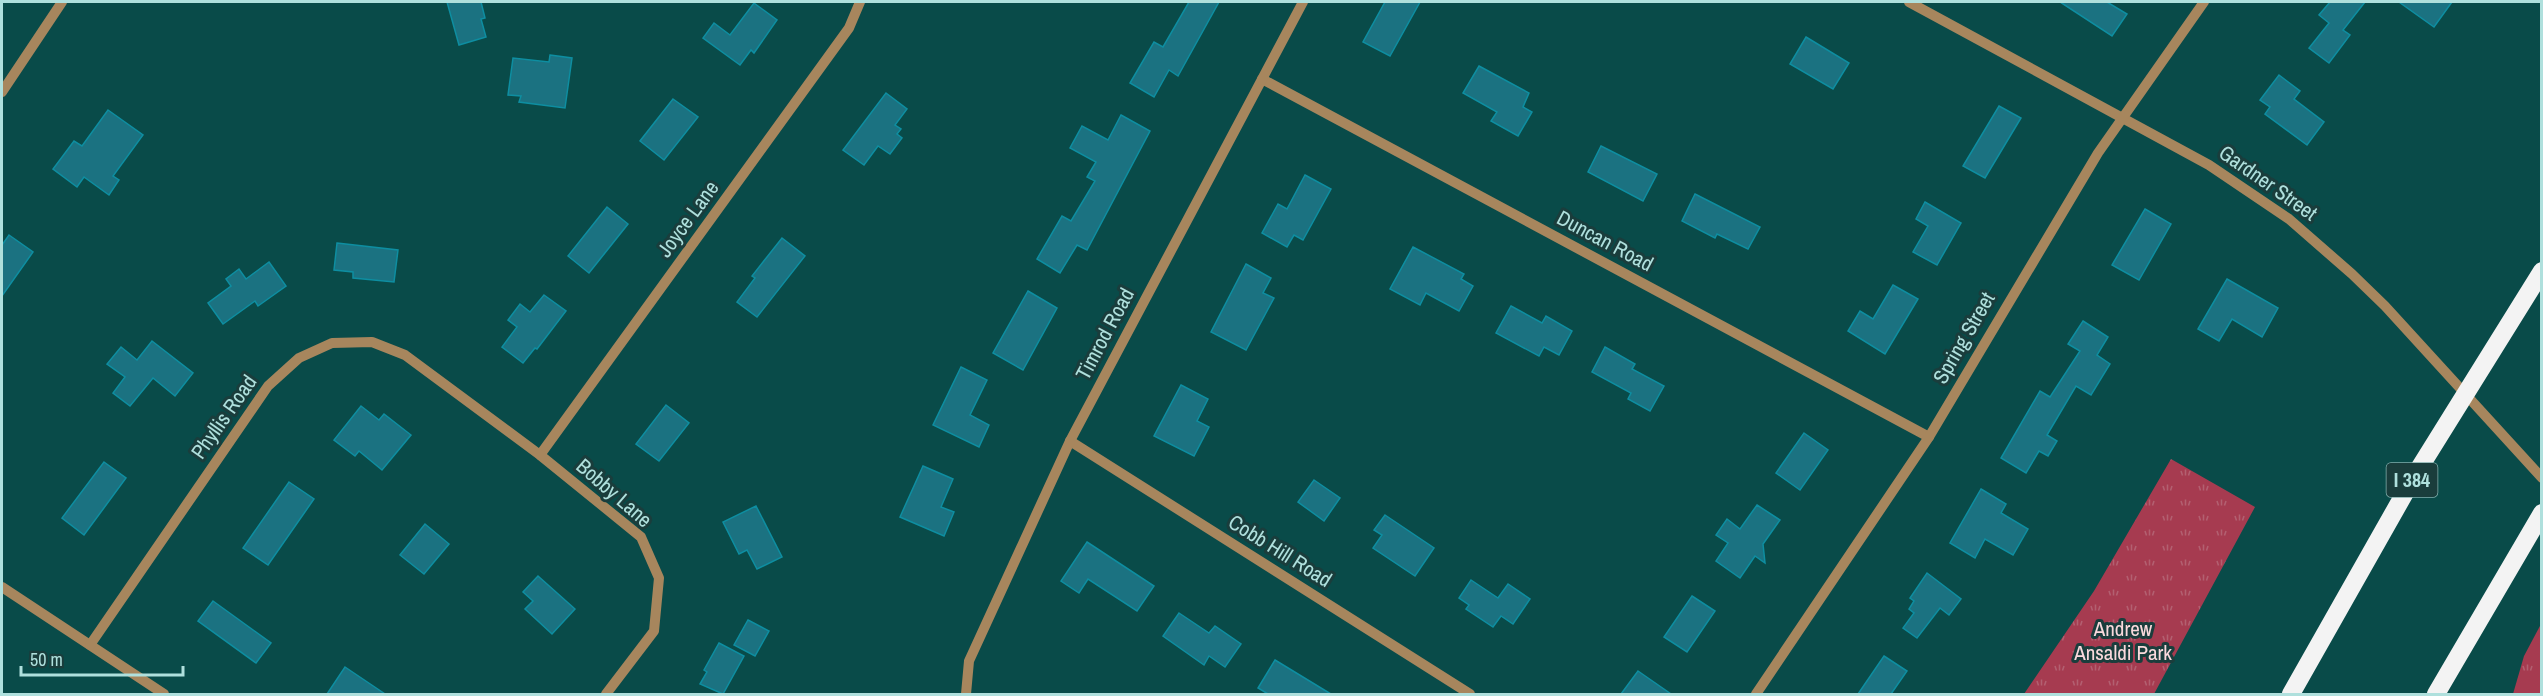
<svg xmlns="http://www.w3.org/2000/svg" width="2543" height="696" font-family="'Archivo Narrow',sans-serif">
  <defs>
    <pattern id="park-tufts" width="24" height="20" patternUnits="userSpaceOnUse" patternTransform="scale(1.5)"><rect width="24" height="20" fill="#a63b50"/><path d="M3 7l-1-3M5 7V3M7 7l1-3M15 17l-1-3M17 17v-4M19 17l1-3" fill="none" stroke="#b36071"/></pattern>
  </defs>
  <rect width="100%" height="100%" fill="#094b49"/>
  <g fill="url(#park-tufts)">
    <path d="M2171,459L2255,507L2154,694H2024L2094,591Z"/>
    <path d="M2541,624V694H2513L2524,656Z"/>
  </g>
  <g fill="#1b7281" stroke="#0e8ea1" stroke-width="1.5">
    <path d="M447,2H481L485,18L481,19L486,37L459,45Z"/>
    <path d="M1189,2H1219L1178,76L1169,70L1154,97L1130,83L1154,42L1163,47Z"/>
    <path d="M1385,2H1420L1390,56L1363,42Z"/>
    <path d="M2060,2H2107L2127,14L2112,36Z"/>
    <path d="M2330,2H2365L2343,30L2350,35L2329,63L2309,48L2329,23L2319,15Z"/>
    <path d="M2399,2H2452L2434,27Z"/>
    <path d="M754,3L777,20L754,53L751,50L740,65L703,38L714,23L730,35Z"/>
    <path d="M1806,37L1849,63L1833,89L1790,64Z"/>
    <path d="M550,55L572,58L565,108L519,102L521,96L508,95L513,58L549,62Z"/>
    <path d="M1479,66L1529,93L1523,107L1532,112L1518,136L1491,121L1497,112L1463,93Z"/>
    <path d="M2279,75L2300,91L2294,99L2324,122L2307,145L2265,114L2270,107L2260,100Z"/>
    <path d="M886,93L907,109L895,125L901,129L897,134L902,138L890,154L878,146L864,165L843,150Z"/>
    <path d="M673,99L698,117L664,160L640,141Z"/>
    <path d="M1999,106L2021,118L1985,178L1963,166Z"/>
    <path d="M108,110L143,135L113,176L119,180L109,195L84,177L77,187L53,169L74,141L82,146Z"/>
    <path d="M1121,115L1150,131L1087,250L1077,245L1060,273L1037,259L1062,216L1071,221L1095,181L1087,177L1096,162L1070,148L1082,126L1108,140Z"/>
    <path d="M1601,146L1657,174L1643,201L1588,172Z"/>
    <path d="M1305,175L1331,189L1303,240L1294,235L1287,247L1262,233L1278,204L1287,209Z"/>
    <path d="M1695,194L1760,227L1748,249L1717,234L1715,238L1682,221Z"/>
    <path d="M1925,202L1961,223L1937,265L1913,252L1928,226L1916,219Z"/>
    <path d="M607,207L628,224L589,273L568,256Z"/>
    <path d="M2145,209L2171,224L2139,280L2112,265Z"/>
    <path d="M9,235L33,252L2,296V245Z"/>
    <path d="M782,238L805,256L757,317L737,302L755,278L752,276Z"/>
    <path d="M337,243L398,250L394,282L353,278V272L334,270Z"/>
    <path d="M1413,247L1464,274L1461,279L1473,286L1459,311L1426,293L1420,305L1390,289Z"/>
    <path d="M269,262L286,286L258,306L255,301L223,324L208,303L231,286L226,279L239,269L246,279Z"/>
    <path d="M1246,264L1271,278L1263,293L1274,298L1246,350L1211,332Z"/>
    <path d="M2227,279L2278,308L2262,337L2232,319L2219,341L2198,329Z"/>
    <path d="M1893,285L1918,299L1885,354L1848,331L1860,311L1873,319Z"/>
    <path d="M1028,291L1057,308L1023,370L993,353Z"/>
    <path d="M544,295L566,311L537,349L535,348L523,363L502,347L517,327L508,320L520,304L530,312Z"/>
    <path d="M1511,306L1542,323L1546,316L1572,331L1559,355L1544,347L1539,356L1496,333Z"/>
    <path d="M2083,321L2108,337L2097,355L2110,364L2091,395L2076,386L2047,435L2057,441L2048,456L2039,451L2026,473L2001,458L2040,391L2050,397L2080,351L2068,344Z"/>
    <path d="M152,341L193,373L175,396L153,378L130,406L113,393L125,377L107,364L121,347L137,360Z"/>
    <path d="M1605,347L1635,364L1632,369L1664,386L1650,411L1628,399L1631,393L1592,372Z"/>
    <path d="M961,367L987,380L970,415L989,425L979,447L933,425Z"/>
    <path d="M1181,385L1208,399L1197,421L1209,427L1194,456L1154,436Z"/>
    <path d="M666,405L689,423L659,461L636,444Z"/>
    <path d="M361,406L379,420L384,414L411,435L382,470L359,451L355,456L334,440Z"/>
    <path d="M1804,433L1828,450L1800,490L1776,473Z"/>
    <path d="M104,462L126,478L84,535L62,518Z"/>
    <path d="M923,466L953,479L941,507L954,512L944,536L900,517Z"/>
    <path d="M1314,480L1340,498L1324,521L1298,502Z"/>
    <path d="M289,482L314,499L268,565L243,548Z"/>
    <path d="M1981,489L2006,504L2001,513L2028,529L2013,555L1985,539L1975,558L1950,543Z"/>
    <path d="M1757,505L1780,520L1763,544L1765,563L1755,556L1740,578L1716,561L1728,543L1716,535L1727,519L1740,529Z"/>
    <path d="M756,506L782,557L757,569L747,550L739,554L723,522Z"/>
    <path d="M1385,515L1434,548L1415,576L1373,548L1382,535L1374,530Z"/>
    <path d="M425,524L449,544L424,574L400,555Z"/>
    <path d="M1087,542L1154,586L1137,611L1088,579L1079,593L1061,581Z"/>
    <path d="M1927,573L1961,599L1949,615L1940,608L1917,638L1903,628L1914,613L1909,609L1914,601L1910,598Z"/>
    <path d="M538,576L575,609L552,634L525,609L533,601L523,592Z"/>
    <path d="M1471,580L1498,598L1508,584L1530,599L1513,624L1501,616L1493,627L1466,609L1469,605L1459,598Z"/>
    <path d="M1692,596L1715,611L1687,652L1664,637Z"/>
    <path d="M213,601L271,643L256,663L198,621Z"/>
    <path d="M1179,613L1209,633L1215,626L1241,644L1225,667L1209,656L1204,665L1163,636Z"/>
    <path d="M748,620L769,631L755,656L734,645Z"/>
    <path d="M719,643L744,656L723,694L700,684L707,672L704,670Z"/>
    <path d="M1884,656L1907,671L1891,694H1858Z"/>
    <path d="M1275,660L1331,694H1268L1258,688Z"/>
    <path d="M345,667L385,694H327Z"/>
    <path d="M1638,671L1671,694H1621Z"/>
  </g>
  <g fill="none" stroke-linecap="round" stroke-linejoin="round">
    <g stroke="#a7865d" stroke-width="10">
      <path d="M1909,2L2209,165L2289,219L2352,274L2385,306L2542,478"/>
      <path d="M1262,79L1929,437"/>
      <path d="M2,92L62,2"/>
      <path d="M1070,441L1470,694"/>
      <path d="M540,455L849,28L860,2"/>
      <path d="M2,587L164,694"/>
      <path d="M90,645L268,386L299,358L332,343L372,342L405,355L540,455L641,537L659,578L654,631L606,694"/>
      <path d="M966,694L969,661L1070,441L1303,2"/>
      <path d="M1756,694L1929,437L2098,153L2204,2"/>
    </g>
    <g stroke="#f3f3f3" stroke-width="18">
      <path d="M2291,694L2415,475L2542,271"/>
      <path d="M2436,694L2542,513"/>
    </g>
  </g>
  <g text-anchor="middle" stroke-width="6" stroke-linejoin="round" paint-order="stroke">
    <rect fill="#1a3d3c" stroke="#82afad" stroke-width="1.5" x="2386.5" y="463" width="51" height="34" rx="4.5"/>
    <g font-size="20" font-weight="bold" fill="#afe0dd">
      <text x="2412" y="487">I 384</text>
    </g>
    <g font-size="21" fill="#afe0dd" stroke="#1a3d3c">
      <text transform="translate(2268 183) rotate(35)" y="7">Gardner Street</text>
      <text transform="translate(688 219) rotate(-54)" y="7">Joyce Lane</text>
      <text transform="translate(1605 241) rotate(28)" y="7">Duncan Road</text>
      <text transform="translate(1105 334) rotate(-62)" y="7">Timrod Road</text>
      <text transform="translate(1964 338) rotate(-60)" y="7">Spring Street</text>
      <text transform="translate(224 417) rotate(-55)" y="7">Phyllis Road</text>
      <text transform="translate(614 493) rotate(41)" y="7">Bobby Lane</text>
      <text transform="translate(1280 551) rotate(32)" y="7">Cobb Hill Road</text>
    </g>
    <g font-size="21" fill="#fad9dc" stroke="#1a3d3c">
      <text x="2123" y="636">Andrew<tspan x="2123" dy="24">Ansaldi Park</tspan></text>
    </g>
  </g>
  <rect width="2543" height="696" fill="none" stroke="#afe0dd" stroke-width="6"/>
  <path d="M21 666v9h162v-9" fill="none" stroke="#afe0dd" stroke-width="3"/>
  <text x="30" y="666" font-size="18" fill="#afe0dd" stroke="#1a3d3c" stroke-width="4.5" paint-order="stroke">50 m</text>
</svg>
